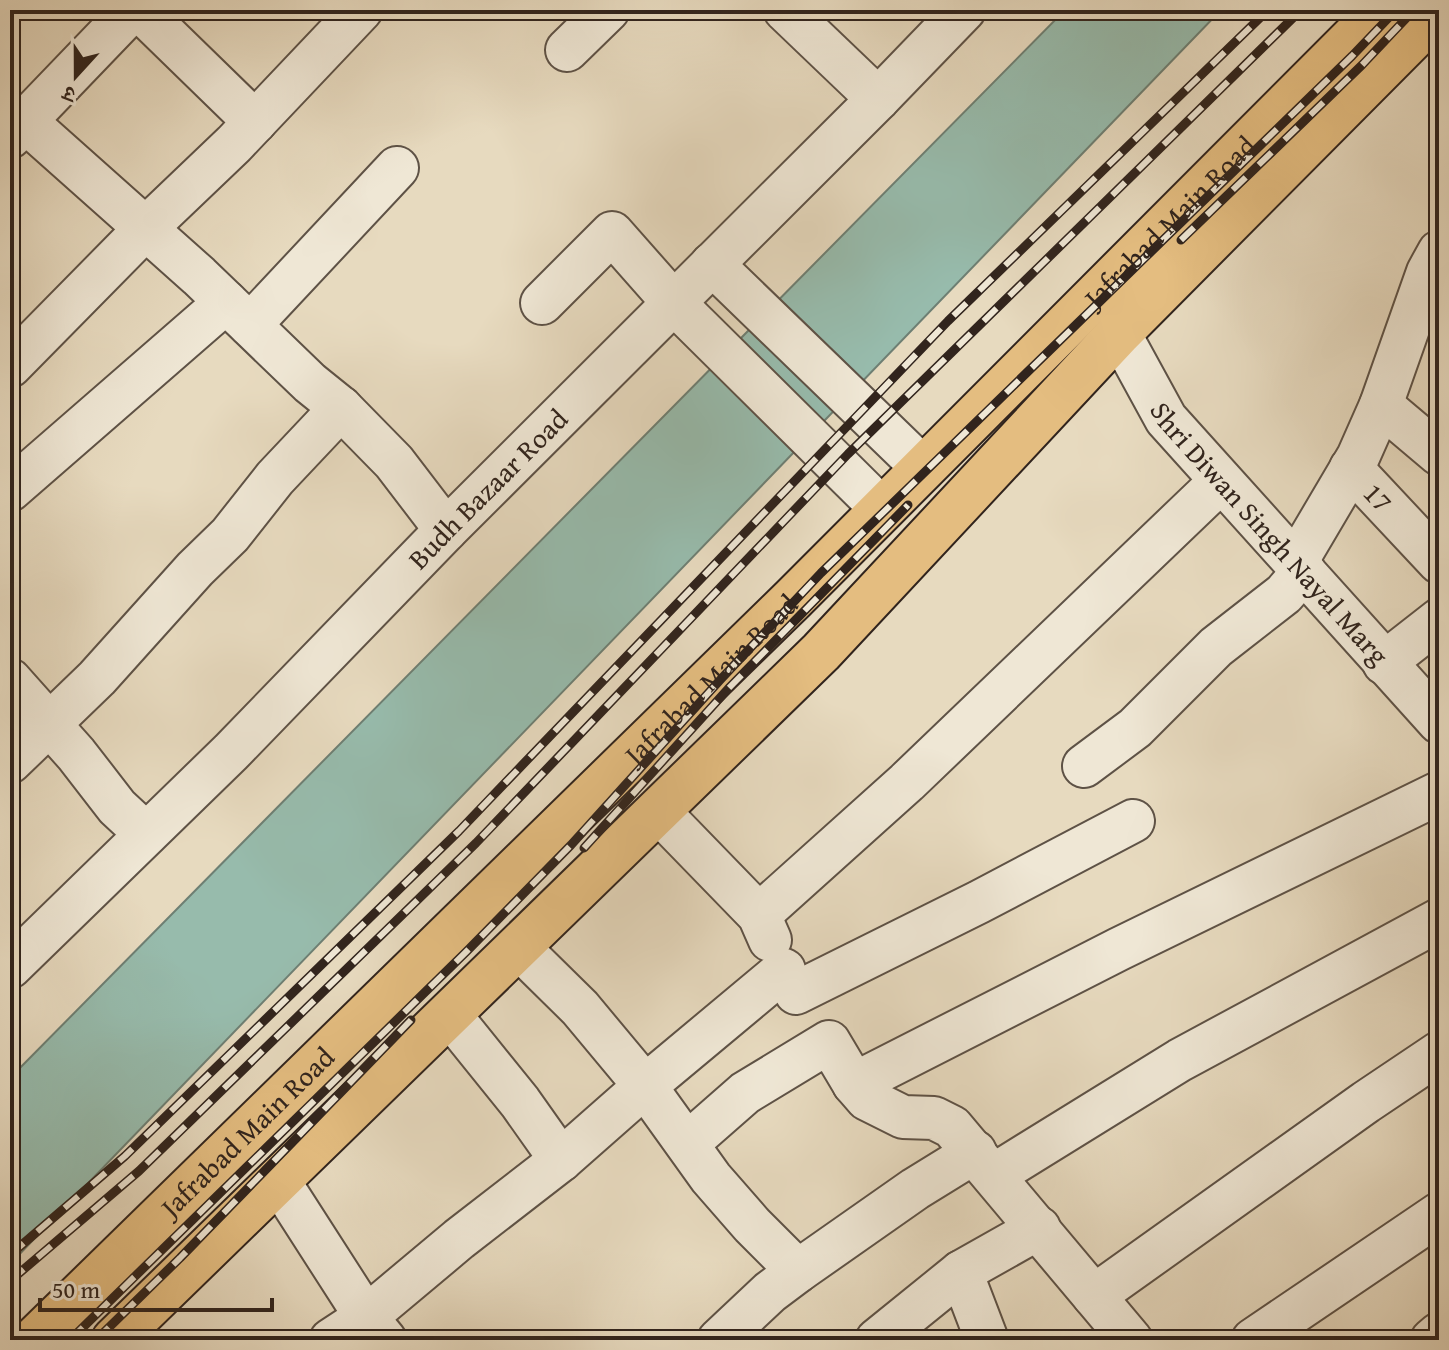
<svg xmlns="http://www.w3.org/2000/svg" width="1449" height="1350" font-family="'Gentium Book Plus','Noto Serif Devanagari',serif">
  <rect width="100%" height="100%" fill="#e7dabf"/>
  <filter id="stains"><feTurbulence type="fractalNoise" baseFrequency=".0025" numOctaves="4"/><feColorMatrix values="0 0 0 0 .2 0 0 0 0 .09 0 0 0 0 .02 0 0 0 .5 -.17"/></filter>
  <radialGradient id="worn" r=".72"><stop offset=".6" stop-color="#630" stop-opacity="0"/><stop offset="1" stop-color="#630" stop-opacity=".3"/></radialGradient>
  <path fill="#97bbac" stroke="#6e7f73" stroke-width="2" d="M1065,10H1221L10,1264V1078Z"/>
  <g fill="none" stroke-linecap="round" stroke-linejoin="round">
    <defs>
      <g id="minor">
        <path d="M140,10L255,122"/>
        <path d="M785,10L878,99"/>
        <path d="M567,50L608,10"/>
        <path d="M25,121L199,276L310,383L341,408L394,462L446,530"/>
        <path d="M10,137L132,10"/>
        <path d="M712,264L923,468"/>
        <path d="M542,303L612,233L673,302L882,509"/>
        <path d="M250,325L397,168"/>
        <path id="s1" d="M1119,333L1166,419L1439,722"/>
        <path d="M10,366L145,229L234,144L361,10"/>
        <path d="M1381,405L1439,454"/>
        <path id="s2" d="M1351,468L1439,562"/>
        <path d="M10,490L226,302"/>
        <path d="M1296,562L1358,457L1381,405L1428,272L1439,252"/>
        <path d="M1384,663L1439,620"/>
        <path d="M10,680L76,754L117,807L146,834"/>
        <path d="M10,762L97,678L195,569L230,535L275,478L341,408"/>
        <path d="M1084,766L1135,728L1216,647L1284,594L1304,571"/>
        <path d="M658,811L759,915L770,940"/>
        <path d="M759,915L907,782L1221,481"/>
        <path d="M518,947L580,1008L645,1086L711,1178L752,1225L798,1271"/>
        <path id="s3" d="M10,967L231,752L446,530L878,99L964,10"/>
        <path d="M796,993L979,902L1133,821"/>
        <path d="M449,1014L520,1102L561,1160"/>
        <path d="M854,1084L1119,949L1439,793"/>
        <path d="M688,1143L745,1093L829,1042L854,1084L867,1099L903,1117L934,1118L952,1127L1131,1340"/>
        <path d="M994,1175L1180,1060L1439,920"/>
        <path d="M278,1180L366,1317L385,1340"/>
        <path d="M961,1272L987,1340"/>
        <path d="M1094,1296L1366,1102L1439,1053"/>
        <path d="M331,1340L366,1317L459,1239L561,1160L645,1086L784,970"/>
        <path d="M719,1340L770,1292L798,1271L915,1189L975,1152"/>
        <path d="M877,1340L961,1272L1039,1228"/>
        <path d="M1253,1340L1439,1214"/>
        <path d="M1432,1340L1439,1334"/>
      </g>
      <g id="major">
        <path id="s4" d="M34,1340L793,599L1381,10"/>
        <path d="M114,1340L821,652L1119,333L1439,11"/>
      </g>
    </defs>
    <use href="#minor" stroke="#5e5246" stroke-width="46"/>
    <use href="#major" stroke="#31241d" stroke-width="48"/>
    <use href="#minor" stroke="#efe7d5" stroke-width="42"/>
    <use href="#major" stroke="#e4bd80" stroke-width="44"/>
    <defs>
      <g id="rail">
        <path d="M1181,240L1362,65L1414,10"/>
        <path d="M584,848L728,689L908,505"/>
        <path d="M10,1255L125,1156L459,831L948,321L1268,10"/>
        <path d="M10,1281L139,1171L476,843L848,454L1301,10"/>
        <path d="M70,1340L467,951L571,845L721,679L821,573L1352,56L1396,10"/>
        <path d="M96,1340L180,1258L411,1020"/>
      </g>
    </defs>
    <use href="#rail" stroke="#31241d" stroke-width="9"/>
    <use href="#rail" stroke="#efe7d5" stroke-width="6" stroke-dasharray="18" stroke-linecap="butt"/>
  </g>
  <g text-anchor="middle" stroke-width="6" stroke-linejoin="round" paint-order="stroke">
    <g font-size="28" fill="#31241d" stroke="#efe7d5">
      <text dy="10" stroke="none"><textPath href="#s4" startOffset="1594">Jafrabad Main Road</textPath></text>
      <text dy="10" stroke="none"><textPath href="#s3" startOffset="676">Budh Bazaar Road</textPath></text>
      <text dy="10" stroke="none"><textPath href="#s2" startOffset="40">17</textPath></text>
      <text dy="10" stroke="none"><textPath href="#s1" startOffset="252">Shri Diwan Singh Nayal Marg</textPath></text>
      <text dy="10" stroke="none"><textPath href="#s4" startOffset="946">Jafrabad Main Road</textPath></text>
      <text dy="10" stroke="none"><textPath href="#s4" startOffset="298">Jafrabad Main Road</textPath></text>
    </g>
  </g>
  <rect width="1449" height="1350" fill="none" stroke="#e7dabf" stroke-width="40"/>
  <rect x="12" y="12" width="1425" height="1326" fill="none" stroke="#31241d" stroke-width="4"/>
  <rect x="20" y="20" width="1409" height="1310" fill="none" stroke="#31241d" stroke-width="2"/>
  <g transform="translate(76 76) rotate(201)" stroke="#efe7d5" stroke-width="6" paint-order="stroke">
  <path d="M0-6L14 30L0 20L-14 30Z" fill="#31241d"/>
  <text y="-12" font-size="22" font-weight="bold" text-anchor="middle" fill="#31241d">उ</text>
  </g>
  <path d="M40 1298v12h232v-12" fill="none" stroke="#31241d" stroke-width="4"/>
  <text x="52" y="1298" font-size="24" fill="#31241d" stroke="#efe7d5" stroke-width="6" paint-order="stroke">50 m</text>
  <rect width="100%" height="100%" filter="url(#stains)"/>
  <rect width="100%" height="100%" fill="url(#worn)"/>
</svg>
